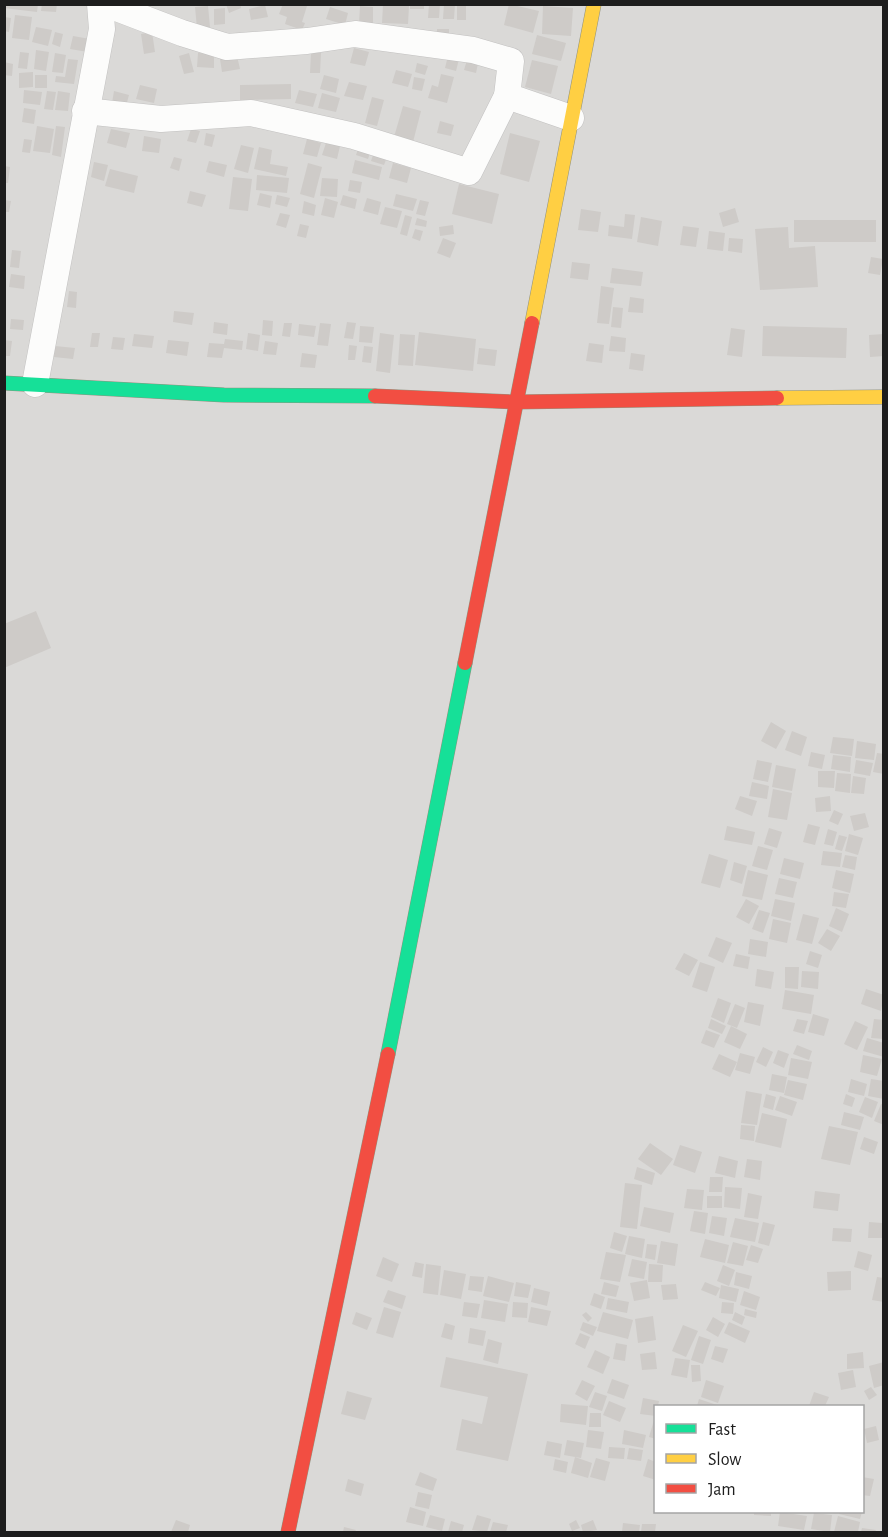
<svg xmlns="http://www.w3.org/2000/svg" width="888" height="1537" font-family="'Alegreya Sans',sans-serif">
  <rect width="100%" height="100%" fill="#ebe9e5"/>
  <path fill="#dad9d7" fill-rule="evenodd" d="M5,5H883V1532H5ZM656,1406H862V1512H656Z"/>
  <g fill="#cecbc8">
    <path d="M4,4H38L37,12L4,8Z"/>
    <path d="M42,4H57L56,12L41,11Z"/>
    <path d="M226,4H240L241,8L229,13Z"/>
    <path d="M283,4L307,6L302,22L305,23L302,30L285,24L287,17L279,14Z"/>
    <rect x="410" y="4" width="14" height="5"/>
    <path d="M429,4H440L439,18H428Z"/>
    <path d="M444,4H455L454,19H443Z"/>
    <rect x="457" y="4" width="9" height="16"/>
    <path d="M509,4L539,11L533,33L504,25Z"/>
    <path d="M265,5L268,17L251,20L249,9Z"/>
    <path d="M383,5L409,6L408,24L382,23Z"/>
    <path d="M208,6L210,27L197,28L195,7Z"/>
    <path d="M360,6L373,7V25L359,24Z"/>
    <path d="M543,6L573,8L571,36L542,34Z"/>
    <path d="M330,7L348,13L345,25L326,19Z"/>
    <path d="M225,8V24L214,25V9Z"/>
    <path d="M15,15L32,17L29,40L12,38Z"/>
    <path d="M4,17L11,18L9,32L4,31Z"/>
    <path d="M36,27L52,30L48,46L32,42Z"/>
    <rect x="437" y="29" width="12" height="12"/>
    <path d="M55,32L63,34L60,47L52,44Z"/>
    <path d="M152,32L155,52L144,54L141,34Z"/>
    <path d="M537,35L566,43L561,61L532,54Z"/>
    <path d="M73,36L90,39L88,52L70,49Z"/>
    <path d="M354,48L369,52L365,66L350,63Z"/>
    <path d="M36,50L49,52L46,71L34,69Z"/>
    <path d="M20,52L29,53L27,69L18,68Z"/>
    <path d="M449,52L460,55L456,71L445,68Z"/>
    <path d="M55,53L66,55L63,73L52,72Z"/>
    <path d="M189,53L194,72L184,74L179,56Z"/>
    <path d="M198,53L214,54V68L197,67Z"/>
    <path d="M311,53H321L320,73H310Z"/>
    <path d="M237,56L240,69L222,72L220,59Z"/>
    <path d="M68,59L78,60L74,84L55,82L56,76L65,77Z"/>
    <path d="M467,60L478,63L476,73L464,70Z"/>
    <path d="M532,60L558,66L551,94L525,87Z"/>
    <path d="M4,62L13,64L12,76L4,75Z"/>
    <path d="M417,63L428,66L425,75L415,72Z"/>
    <path d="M396,70L412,74L408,87L392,83Z"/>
    <path d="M33,72V87L19,88V73Z"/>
    <path d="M441,74L454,77L447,103L428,98L432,85L438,87Z"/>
    <rect x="35" y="75" width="12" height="13"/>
    <path d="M324,75L339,79L336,93L320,89Z"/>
    <path d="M414,77L425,79L422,91L412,89Z"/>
    <path d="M349,82L367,86L363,100L344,96Z"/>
    <path d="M291,84V99L240,100V85Z"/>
    <path d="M140,85L157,89L154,103L136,99Z"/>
    <path d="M24,90L42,92L40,105L23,103Z"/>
    <path d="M299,90L317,94L313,107L295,103Z"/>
    <path d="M47,91L56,92L53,110L44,109Z"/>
    <path d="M58,91L70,93L68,111L55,110Z"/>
    <path d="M114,91L129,95L126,106L112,103Z"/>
    <path d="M322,93L340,98L336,112L318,108Z"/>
    <path d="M372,97L384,100L377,126L365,123Z"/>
    <path d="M403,106L421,111L413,142L394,137Z"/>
    <path d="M24,108L36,110L34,124L22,122Z"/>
    <path d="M440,121L454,125L451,136L437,133Z"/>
    <path d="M37,126L54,129L50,153L33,151Z"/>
    <path d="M56,126L65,127L61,157L52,155Z"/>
    <path d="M111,129L130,133L126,148L107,143Z"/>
    <path d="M191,129L200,131L196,143L187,141Z"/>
    <path d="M206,133L215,135L212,147L204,145Z"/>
    <path d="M510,133L540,141L529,182L500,174Z"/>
    <path d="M144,136L161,139L159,153L142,151Z"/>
    <path d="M24,139L32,140L30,153L22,152Z"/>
    <path d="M307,139L321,143L317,157L303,154Z"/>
    <path d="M326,143L340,146L337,159L322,155Z"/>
    <path d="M241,145L254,148L248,173L234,169Z"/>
    <path d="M359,146L371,150L368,159L356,155Z"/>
    <path d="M259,147L272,150L270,164L288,167L286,176L254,169Z"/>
    <path d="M374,152L387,157L384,165L371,161Z"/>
    <path d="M174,157L182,159L179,171L170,168Z"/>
    <path d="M355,160L382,167L379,180L352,173Z"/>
    <path d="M209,161L227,165L224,177L206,172Z"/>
    <path d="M94,162L108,165L104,181L91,177Z"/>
    <path d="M308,163L322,167L314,198L300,194Z"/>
    <path d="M393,163L411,168L407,183L389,178Z"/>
    <path d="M4,166L10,167L8,183H4Z"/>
    <path d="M110,169L138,176L134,193L105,186Z"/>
    <path d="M257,175L289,178L287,193L256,190Z"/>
    <path d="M233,177L252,179L248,211L229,209Z"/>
    <path d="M322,178L338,179L337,197L320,196Z"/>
    <path d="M350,180L362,182L360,193L348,191Z"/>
    <path d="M459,184L499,194L492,224L452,214Z"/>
    <path d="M190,191L206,195L202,207L187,203Z"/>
    <path d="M260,193L272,196L270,208L257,205Z"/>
    <path d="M396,194L417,199L413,211L393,206Z"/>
    <path d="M277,195L290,198L287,207L275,204Z"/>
    <path d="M343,195L357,199L355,209L340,205Z"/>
    <path d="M325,198L338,202L334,218L321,215Z"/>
    <path d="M367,198L381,202L378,215L363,211Z"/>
    <path d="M5,200L11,201L9,212H5Z"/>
    <path d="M420,200L429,202L425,216L416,214Z"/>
    <path d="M304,201L316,205L314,216L302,213Z"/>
    <path d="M385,207L402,211L397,228L380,224Z"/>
    <path d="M735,208L739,222L723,227L719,213Z"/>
    <path d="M581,209L601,212L598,232L578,230Z"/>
    <path d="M280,213L290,215L286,228L276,225Z"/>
    <path d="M625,214L635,215L632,239L608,236L609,225L624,227Z"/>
    <path d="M405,215L412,217L407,236L400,234Z"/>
    <path d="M641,217L662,221L658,246L637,242Z"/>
    <path d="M417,218L427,221L426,227L415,225Z"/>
    <rect x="794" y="220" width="82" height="22"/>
    <path d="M300,224L309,226L306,238L297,236Z"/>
    <path d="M453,225L454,234L440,236L439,227Z"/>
    <path d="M683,226L699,228L696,247L680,245Z"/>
    <path d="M788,227L789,248L815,246L818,287L760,290L755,229Z"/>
    <path d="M415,229L423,231L420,241L412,238Z"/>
    <path d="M709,231L725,233L723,251L707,249Z"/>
    <path d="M443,238L456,243L450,258L437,253Z"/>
    <path d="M729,238L743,239L742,253L728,251Z"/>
    <path d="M12,250L21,251L19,268L10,267Z"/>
    <path d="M871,257L883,259L880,275L868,273Z"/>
    <path d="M572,262L590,264L588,280L570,278Z"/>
    <path d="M612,268L643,272L641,286L610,283Z"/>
    <path d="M11,274L25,276L24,289L9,287Z"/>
    <path d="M601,286L614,288L609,324L597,323Z"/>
    <path d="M69,291L77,292L76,308L67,307Z"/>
    <path d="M630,297L644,299L643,313L628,312Z"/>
    <path d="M613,307L623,308L621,328L611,327Z"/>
    <path d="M174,311L194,313L192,325L173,322Z"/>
    <path d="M11,319L24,320L23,330L10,329Z"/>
    <path d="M263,320L273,321L272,336L262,335Z"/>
    <path d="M214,322L228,324L227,335L213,333Z"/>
    <path d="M347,322L356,323L353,339L344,338Z"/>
    <path d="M284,323H292L290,337L282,336Z"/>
    <path d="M320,323L331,324L328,346L317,345Z"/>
    <path d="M299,324L316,326L314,337L298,335Z"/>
    <path d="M360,326L374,327L372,343L359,342Z"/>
    <path d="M763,326L847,328L846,358L762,356Z"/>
    <path d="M731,328L745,330L742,357L727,355Z"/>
    <path d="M419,332L476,339L473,371L415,365Z"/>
    <path d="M92,333H100L98,347H90Z"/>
    <path d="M248,333L260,335L258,351L246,349Z"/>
    <path d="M380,333L394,335L390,373L376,371Z"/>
    <path d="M134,334L154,336L152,348L132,346Z"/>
    <path d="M400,334L415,335L413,366L398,365Z"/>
    <path d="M884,334V356L870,357L869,335Z"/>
    <path d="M611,336L626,338L625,352L609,351Z"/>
    <path d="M113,337L125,338L123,350L111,349Z"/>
    <path d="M225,339L243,341L242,350L224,348L222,358L207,357L209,343L224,344Z"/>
    <path d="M4,340L12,341L10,356H4Z"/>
    <path d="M168,340L189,342L187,356L166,353Z"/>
    <path d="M265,341L278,343L276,355L263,354Z"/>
    <path d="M589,343L604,345L602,363L586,361Z"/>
    <path d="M349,345L357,346L355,360H348Z"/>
    <path d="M55,346L75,348L73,359L54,357Z"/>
    <path d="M364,346L373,347L371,363L362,362Z"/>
    <path d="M479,348L497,350L495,366L477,364Z"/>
    <path d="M302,353L317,355L315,368L300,367Z"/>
    <path d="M631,353L645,355L643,371L629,369Z"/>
    <path d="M36,611L51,648L4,668V624Z"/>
    <path d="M771,722L786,731L776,749L761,741Z"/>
    <path d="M792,731L807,737L801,756L785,750Z"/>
    <path d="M833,737L854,739L852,756L830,753Z"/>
    <path d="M857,741L876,744L874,760L855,758Z"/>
    <path d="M811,752L825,755L822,769L808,766Z"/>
    <path d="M877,753L884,754V774L873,772Z"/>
    <path d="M833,755L851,757L850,772L831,769Z"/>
    <path d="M757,760L772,763L768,782L753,779Z"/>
    <path d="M856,760L873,763L870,776L854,773Z"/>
    <path d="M776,765L796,769L792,791L772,787Z"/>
    <path d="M818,771H835L834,788L818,787Z"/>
    <path d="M837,773L851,774L850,793L835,791Z"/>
    <path d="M853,776L866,778L864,794L851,793Z"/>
    <path d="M752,782L769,786L767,799L749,796Z"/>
    <path d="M773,789L792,793L787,820L768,817Z"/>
    <path d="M740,796L757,801L752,816L735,809Z"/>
    <path d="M830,796L831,811L816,812L815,798Z"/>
    <path d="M834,810L843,814L838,825L829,821Z"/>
    <path d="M865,813L869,827L854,831L850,816Z"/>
    <path d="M808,824L820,827L815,845L803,842Z"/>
    <path d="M727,826L755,832L752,845L724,840Z"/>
    <path d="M769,828L782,832L777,848L764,844Z"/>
    <path d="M828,829L837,832L833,846L824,844Z"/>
    <path d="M849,834L863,838L858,855L845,851Z"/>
    <path d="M839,835L847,837L842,851L835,849Z"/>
    <path d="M758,846L773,850L767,870L752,866Z"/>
    <path d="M823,851L842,853L840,867L821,865Z"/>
    <path d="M709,854L728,860L720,888L701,883Z"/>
    <path d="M845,855L857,857L855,870L842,867Z"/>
    <path d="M784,858L804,863L800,879L780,874Z"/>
    <path d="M734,862L747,866L742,884L730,880Z"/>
    <path d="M748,870L768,875L762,900L742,896Z"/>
    <path d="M836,870L854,874L850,893L832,888Z"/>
    <path d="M779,878L797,882L793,898L775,894Z"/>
    <path d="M834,892L849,894L846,908L832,906Z"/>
    <path d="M746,899L759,906L749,924L736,917Z"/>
    <path d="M775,899L795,903L791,921L771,916Z"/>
    <path d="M836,908L849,914L842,932L829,926Z"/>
    <path d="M759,910L770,913L763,933L752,929Z"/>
    <path d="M803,914L819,918L812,944L796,940Z"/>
    <path d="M773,919L791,923L787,943L769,939Z"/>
    <path d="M827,929L840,936L831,951L818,943Z"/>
    <path d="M716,937L732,943L723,963L708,956Z"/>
    <path d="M750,939L768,942L766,957L748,954Z"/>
    <path d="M810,951L822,955L818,968L806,964Z"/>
    <path d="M684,953L698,960L689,976L675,969Z"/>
    <path d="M736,954L750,957L748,969L733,966Z"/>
    <path d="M700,962L715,967L707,992L692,987Z"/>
    <path d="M785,967H799L798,989L785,988Z"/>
    <path d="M757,969L774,972L771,989L755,986Z"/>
    <path d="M802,971L819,972L818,989L801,987Z"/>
    <path d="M866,989L884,995L881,1011L861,1004Z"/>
    <path d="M785,990L814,995L811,1014L782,1009Z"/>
    <path d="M718,998L731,1003L724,1023L711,1017Z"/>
    <path d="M748,1002L764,1005L760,1026L744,1022Z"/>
    <path d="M735,1004L745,1008L737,1028L727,1024Z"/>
    <path d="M813,1014L829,1019L824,1036L808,1032Z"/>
    <path d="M711,1019L726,1026L722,1034L708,1028Z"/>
    <path d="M797,1019L808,1021L804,1034L793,1031Z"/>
    <path d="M874,1019L884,1020V1039L871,1038Z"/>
    <path d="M855,1021L868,1027L857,1050L844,1044Z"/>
    <path d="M731,1026L747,1034L740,1049L724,1042Z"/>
    <path d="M706,1030L720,1035L714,1048L701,1043Z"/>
    <path d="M867,1038L884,1043V1057L863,1051Z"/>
    <path d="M797,1045L812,1051L809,1060L793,1054Z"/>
    <path d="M763,1047L773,1052L766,1067L756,1062Z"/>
    <path d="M778,1050L789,1054L784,1068L773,1063Z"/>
    <path d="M740,1053L755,1057L750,1074L735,1070Z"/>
    <path d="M719,1054L737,1062L730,1077L712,1069Z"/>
    <path d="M863,1055L882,1059L877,1076L860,1072Z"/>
    <path d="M791,1058L812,1062L808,1079L788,1075Z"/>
    <path d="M772,1074L787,1077L784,1093L769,1090Z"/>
    <path d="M851,1079L867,1084L864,1096L848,1092Z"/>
    <path d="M871,1079L884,1081V1099L868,1096Z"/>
    <path d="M788,1080L807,1084L803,1100L784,1095Z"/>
    <path d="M746,1091L762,1094L757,1125L741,1123Z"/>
    <path d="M766,1094L776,1097L773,1110L763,1107Z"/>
    <path d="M846,1094L855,1098L852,1107L843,1104Z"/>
    <path d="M780,1096L797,1102L792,1116L775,1110Z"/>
    <path d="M865,1097L878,1102L872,1118L859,1112Z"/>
    <path d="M881,1104L884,1105V1125L874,1121Z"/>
    <path d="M844,1112L864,1117L860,1130L841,1125Z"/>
    <path d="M762,1113L787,1119L781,1148L755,1142Z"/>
    <path d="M741,1125L755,1126L754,1141L740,1139Z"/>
    <path d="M829,1126L858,1132L850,1165L821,1159Z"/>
    <path d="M864,1137L878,1142L874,1154L860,1149Z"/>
    <path d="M650,1143L673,1159L661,1175L638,1159Z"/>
    <path d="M680,1145L702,1152L695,1173L673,1165Z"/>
    <path d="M719,1156L738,1161L735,1178L715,1173Z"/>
    <path d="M747,1159L762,1161L760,1180L744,1177Z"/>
    <path d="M637,1167L655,1173L652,1185L634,1179Z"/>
    <path d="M710,1177H723L722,1192H709Z"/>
    <path d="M625,1183L642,1185L637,1229L620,1227Z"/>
    <path d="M725,1187L742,1188L740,1209L724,1207Z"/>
    <path d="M687,1189L704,1190L702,1210L684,1208Z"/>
    <path d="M815,1191L840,1194L838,1211L813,1208Z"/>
    <path d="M748,1193L762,1196L758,1219L744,1217Z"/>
    <rect x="707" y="1196" width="15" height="12"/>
    <path d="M644,1207L674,1213L670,1233L640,1226Z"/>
    <path d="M694,1211L708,1213L705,1234L690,1231Z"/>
    <path d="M712,1216L727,1218L724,1236L709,1233Z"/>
    <path d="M735,1218L759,1223L755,1242L730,1237Z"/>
    <path d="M763,1222L775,1225L769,1246L758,1243Z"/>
    <path d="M869,1222L882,1223V1238H868Z"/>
    <path d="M833,1228L852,1229L851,1242L832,1241Z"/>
    <path d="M614,1232L627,1236L622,1252L610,1248Z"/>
    <path d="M629,1236L645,1239L642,1258L625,1254Z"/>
    <path d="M705,1239L729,1245L725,1263L700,1257Z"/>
    <path d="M661,1241L678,1244L675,1266L657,1263Z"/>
    <path d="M733,1242L748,1246L743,1266L727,1263Z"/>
    <path d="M647,1244L657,1245L655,1260L645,1258Z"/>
    <path d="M751,1245L763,1249L758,1263L746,1260Z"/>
    <path d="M858,1251L872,1255L868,1271L854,1267Z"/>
    <path d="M606,1252L626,1255L620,1282L600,1279Z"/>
    <path d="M383,1257L399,1264L392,1282L376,1276Z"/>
    <path d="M632,1259L647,1262L644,1279L628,1276Z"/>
    <path d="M415,1262L424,1264L422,1278L412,1276Z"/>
    <path d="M426,1264L441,1266L438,1295L423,1293Z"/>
    <path d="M649,1264L663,1265L662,1282H648Z"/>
    <path d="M723,1265L735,1270L729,1286L717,1281Z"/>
    <path d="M444,1270L466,1274L461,1299L440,1295Z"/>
    <path d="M851,1271V1290L828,1291L827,1272Z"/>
    <path d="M736,1272L752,1276L749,1289L734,1285Z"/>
    <path d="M470,1276L484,1277L482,1292L468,1290Z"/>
    <path d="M488,1276L514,1283L509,1302L483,1296Z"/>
    <path d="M877,1277L884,1278V1302L872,1300Z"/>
    <path d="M647,1280L650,1298L634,1301L630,1283Z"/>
    <path d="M516,1282L531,1285L528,1298L514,1296Z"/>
    <path d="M604,1282L619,1286L616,1297L601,1294Z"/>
    <path d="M705,1282L720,1288L716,1296L701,1290Z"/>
    <path d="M676,1284L678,1299L663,1300L661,1285Z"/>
    <path d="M721,1285L739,1289L736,1302L719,1298Z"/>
    <path d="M534,1288L550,1292L547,1306L531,1302Z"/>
    <path d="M388,1290L406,1296L402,1309L383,1302Z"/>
    <path d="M744,1291L760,1297L756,1310L740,1305Z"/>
    <path d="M594,1293L605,1297L601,1309L590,1305Z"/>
    <path d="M608,1298L629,1302L627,1313L606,1309Z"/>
    <path d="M484,1300L508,1304L505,1322L481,1318Z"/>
    <path d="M464,1302L480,1304L477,1318L462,1316Z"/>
    <path d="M513,1302L528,1303L527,1318L512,1317Z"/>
    <path d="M722,1302L734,1303L733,1314L721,1313Z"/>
    <path d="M384,1307L401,1312L393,1338L376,1333Z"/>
    <path d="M531,1307L551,1311L547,1326L528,1322Z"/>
    <path d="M745,1309L757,1312L756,1318L744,1315Z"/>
    <path d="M356,1312L372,1318L367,1330L352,1324Z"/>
    <path d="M586,1312L592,1318L588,1322L582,1315Z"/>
    <path d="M603,1312L633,1320L628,1339L597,1331Z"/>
    <path d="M735,1312L745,1317L742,1325L732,1320Z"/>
    <path d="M653,1316L656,1340L638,1343L635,1319Z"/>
    <path d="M713,1317L725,1324L718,1337L706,1330Z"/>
    <path d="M583,1322L597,1327L593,1336L580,1330Z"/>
    <path d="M729,1322L750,1331L745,1343L724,1333Z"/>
    <path d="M445,1323L455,1326L452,1340L441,1337Z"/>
    <path d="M683,1325L698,1331L686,1357L672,1351Z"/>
    <path d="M470,1328L486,1331L483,1346L468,1343Z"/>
    <path d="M580,1333L590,1337L585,1349L575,1344Z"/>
    <path d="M699,1336L711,1340L703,1364L691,1360Z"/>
    <path d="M488,1339L502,1343L498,1364L483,1360Z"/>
    <path d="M616,1343L627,1345L625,1361L613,1359Z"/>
    <path d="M715,1346L728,1349L723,1363L711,1359Z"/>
    <path d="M595,1350L610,1357L603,1374L587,1367Z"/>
    <path d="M655,1352L657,1369L642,1370L640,1354Z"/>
    <path d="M863,1352L864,1368L847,1369V1354Z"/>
    <path d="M446,1357L528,1374L508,1461L456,1450L462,1419L482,1424L488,1397L440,1387Z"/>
    <path d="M675,1358L690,1360L687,1378L671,1375Z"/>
    <path d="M884,1362V1385L874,1388L869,1366Z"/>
    <path d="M691,1365H700L701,1381L692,1382Z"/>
    <path d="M853,1370L856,1387L841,1390L838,1373Z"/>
    <path d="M612,1379L629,1385L624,1399L607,1393Z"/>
    <path d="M582,1380L595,1386L587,1401L575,1394Z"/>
    <path d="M706,1380L724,1386L718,1403L701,1397Z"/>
    <path d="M871,1387L877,1395L869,1400L864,1391Z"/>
    <path d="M347,1391L372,1398L365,1420L341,1414Z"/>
    <path d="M595,1392L607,1396L602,1411L589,1407Z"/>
    <path d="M814,1392L829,1397L825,1406H809Z"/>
    <path d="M643,1398L659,1401L658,1406H656V1416L640,1414Z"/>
    <path d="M699,1399L717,1405V1406H697Z"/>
    <path d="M609,1401L626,1408L620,1422L603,1415Z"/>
    <path d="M561,1404L588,1406L586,1425L560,1422Z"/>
    <path d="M590,1413H601V1427H589Z"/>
    <path d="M655,1417H656V1439L649,1437Z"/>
    <path d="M876,1426L879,1440L867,1443L864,1429Z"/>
    <path d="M588,1430L604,1432L601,1449L586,1447Z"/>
    <path d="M624,1430L646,1435L643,1448L622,1444Z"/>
    <path d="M567,1440L584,1443L581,1458L564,1455Z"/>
    <path d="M547,1441L562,1444L560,1458L544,1455Z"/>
    <path d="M609,1447L625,1448L624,1459L608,1458Z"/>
    <path d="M629,1448L643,1450L641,1461L627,1459Z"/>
    <path d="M575,1457L592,1463L588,1478L571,1473Z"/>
    <path d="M596,1458L610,1462L605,1481L590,1477Z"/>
    <path d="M555,1459L568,1462L566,1473L553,1470Z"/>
    <path d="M648,1459L656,1462V1480L643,1476Z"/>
    <path d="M420,1472L437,1479L433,1491L415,1485Z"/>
    <path d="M862,1477L874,1479L870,1496L862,1495Z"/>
    <path d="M348,1479L364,1484L361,1496L345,1491Z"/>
    <path d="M418,1492L432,1495L429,1509L415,1506Z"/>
    <path d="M410,1507L426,1512L423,1526L406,1522Z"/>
    <path d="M754,1512H771V1516L754,1515Z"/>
    <path d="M780,1512L807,1516L804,1530L778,1526Z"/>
    <path d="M840,1512H862L860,1519L839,1514Z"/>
    <path d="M814,1513L832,1515L830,1532L811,1529Z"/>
    <path d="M430,1515L445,1519L442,1531L426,1527Z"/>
    <path d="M477,1515L491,1519L487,1532L472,1530Z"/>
    <path d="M838,1516L860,1522L858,1532H834Z"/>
    <path d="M176,1520L190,1525L188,1532H171Z"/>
    <path d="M576,1520L580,1528L572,1531L569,1524Z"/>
    <path d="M593,1520L597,1530L583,1532L581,1525Z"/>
    <path d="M451,1521L464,1525L462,1532H448Z"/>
    <path d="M493,1522L508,1525L506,1532H490Z"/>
    <path d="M623,1523L640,1525L639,1532H622Z"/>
    <path d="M642,1524H656L655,1532H641Z"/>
    <path d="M344,1527L356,1530L355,1532H343Z"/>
    <path d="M862,1528L876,1530L875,1532H861Z"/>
  </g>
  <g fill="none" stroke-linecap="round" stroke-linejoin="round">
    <defs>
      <g id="street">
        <path d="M106,4L182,33L227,47L307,41L355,34L473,50L511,61L507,96L571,118"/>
        <path d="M85,111L161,119L251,113L354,136L469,172L507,96"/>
        <path d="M35,384L102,29L100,4"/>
      </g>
      <g id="fast">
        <path d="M4,383L224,395L375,396"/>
        <path d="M388,1054L465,663"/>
      </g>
      <g id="slow">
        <path d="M532,323L594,4"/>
        <path d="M777,398L884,397"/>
      </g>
      <g id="jam">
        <path d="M375,396L515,402L777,398"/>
        <path d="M465,663L532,323"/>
        <path d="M288,1532L388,1054"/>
      </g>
    </defs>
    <use href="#street" stroke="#c2c1c0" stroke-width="27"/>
    <use href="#fast" stroke="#92937f" stroke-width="15"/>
    <use href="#slow" stroke="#92937f" stroke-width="15"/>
    <use href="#jam" stroke="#92937f" stroke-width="15"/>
    <use href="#street" stroke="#fcfcfb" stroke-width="26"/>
    <use href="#fast" stroke="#16e098" stroke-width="14"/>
    <use href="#slow" stroke="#ffcf43" stroke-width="14"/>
    <use href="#jam" stroke="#f24e42" stroke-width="14"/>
  </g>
  <rect width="888" height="1537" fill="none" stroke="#1d1d1d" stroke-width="12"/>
  <rect x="654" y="1405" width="210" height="108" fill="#ffffff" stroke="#a5a5a5" stroke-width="1.5"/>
  <rect x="666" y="1424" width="30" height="9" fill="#16e098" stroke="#a5a5a5" stroke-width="1.5"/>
  <text x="708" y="1435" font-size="18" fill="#1d1d1d">Fast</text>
  <rect x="666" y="1454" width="30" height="9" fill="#ffcf43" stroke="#a5a5a5" stroke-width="1.5"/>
  <text x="708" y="1465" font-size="18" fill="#1d1d1d">Slow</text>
  <rect x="666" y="1484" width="30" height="9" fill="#f24e42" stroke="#a5a5a5" stroke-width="1.5"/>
  <text x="708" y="1495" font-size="18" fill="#1d1d1d">Jam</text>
</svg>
